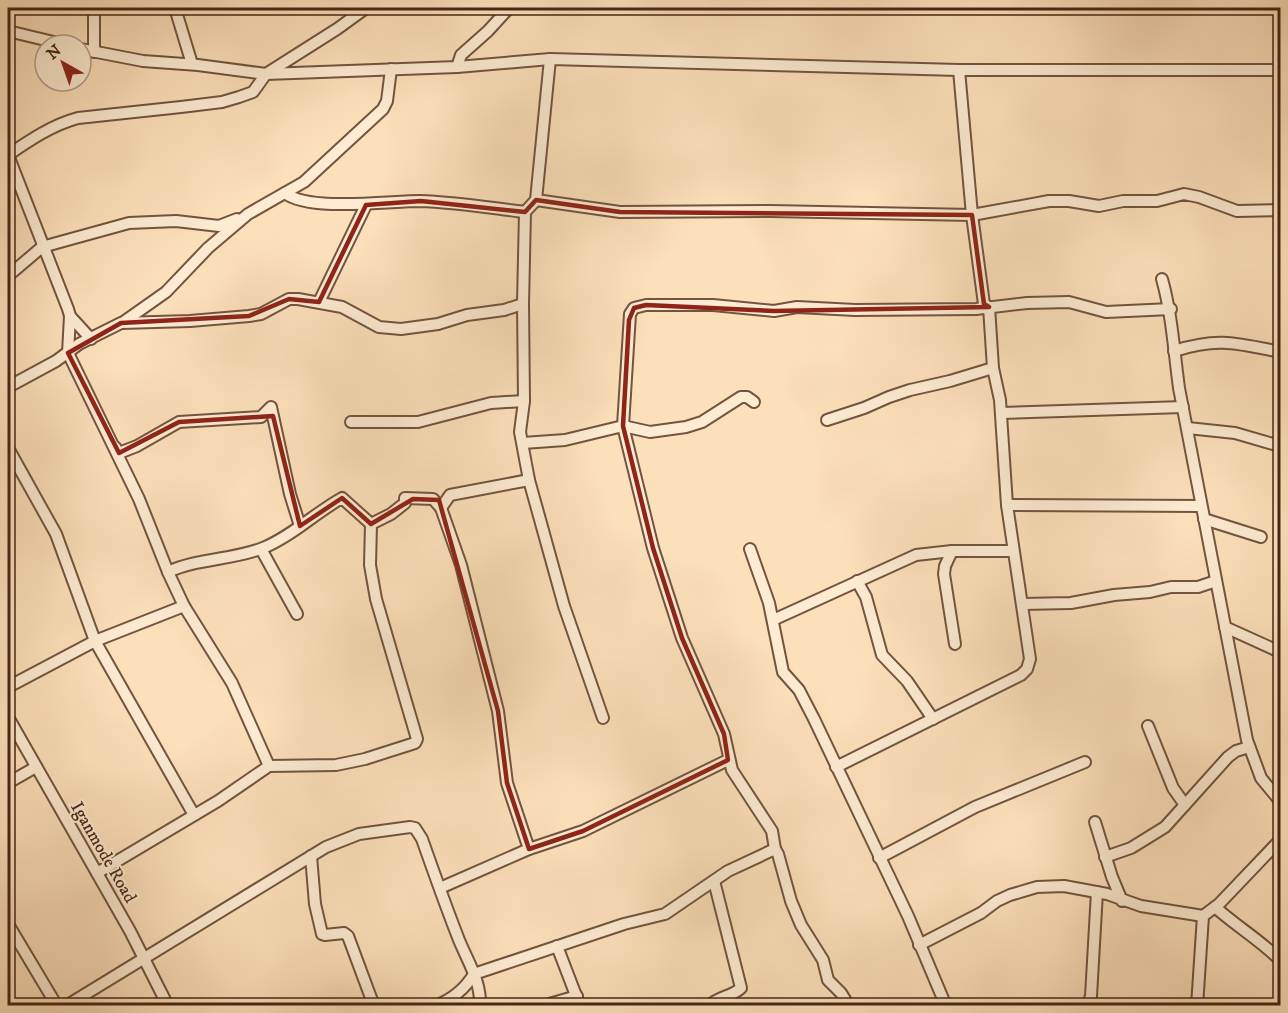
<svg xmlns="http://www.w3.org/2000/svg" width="1288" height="1013" font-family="'IM FELL DW Pica',serif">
  <rect width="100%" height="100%" fill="#fce0ba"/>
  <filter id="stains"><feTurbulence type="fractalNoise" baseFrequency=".00333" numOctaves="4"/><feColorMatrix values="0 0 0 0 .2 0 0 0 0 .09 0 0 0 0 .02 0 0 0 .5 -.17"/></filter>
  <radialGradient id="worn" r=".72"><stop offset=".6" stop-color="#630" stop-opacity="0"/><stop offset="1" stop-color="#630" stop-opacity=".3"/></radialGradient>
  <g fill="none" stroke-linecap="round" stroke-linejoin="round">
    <defs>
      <g id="minor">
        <path d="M175,8L192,64"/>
        <path d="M8,31L66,45"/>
        <path d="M81,49L143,61L198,65L266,74L457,67L550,59L959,70H1280"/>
        <path d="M94,52V8"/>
        <path d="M550,59L536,200L525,212L523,304L524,401L520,432L529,480L564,606L603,718"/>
        <path d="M457,67L461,55L488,31L509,8"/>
        <path d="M8,155L68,309L70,316L68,353L139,499L168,572L184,606L232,683L269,766"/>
        <path d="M8,155C30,140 52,125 78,118L181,107L222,102L239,97L253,92L266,74L337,29L366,8"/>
        <path d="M285,193C309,212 389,201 420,201C455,202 491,208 525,212"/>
        <path d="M536,200L620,212L771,211L972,215L1049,201H1069L1099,206L1123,201H1157L1184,194L1199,197L1237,211L1280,210"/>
        <path d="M8,276L42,247L129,223L176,221L219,226L237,219"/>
        <path d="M1162,279C1172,315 1174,351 1179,388L1247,740L1261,778L1280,801"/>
        <path d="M319,302L366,205"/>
        <path d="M70,316L91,339"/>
        <path d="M122,323L166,292L208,248L248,214L304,182L383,109L387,101L391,69"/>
        <path d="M1174,351C1218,337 1236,343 1280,352"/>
        <path d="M8,387L56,361L79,344L121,323L190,321L249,316L261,314L289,299H298L342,307L379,327L401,329L438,324L467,315L504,310L523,304"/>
        <path d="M1001,413L1183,407"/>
        <path d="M827,420L864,408L889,397L910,390L950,381L993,368"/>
        <path d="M351,422H418L491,403L524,401"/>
        <path d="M1188,428L1235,433L1280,446"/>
        <path d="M523,443L565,440L623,426L650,432L686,427L702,422L741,397H747L754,402"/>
        <path d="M115,447L119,453L137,446L179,422L261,417L271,407L290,494L300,526"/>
        <path d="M8,448L56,534L95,641L194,815"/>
        <path d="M1007,505L1201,506"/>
        <path d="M441,508L450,495L529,480"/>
        <path d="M1204,519L1261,537"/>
        <path d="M371,524L391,514L405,503V498L433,499L441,508L461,565L498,711L507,783L529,849"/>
        <path d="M261,549L297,614"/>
        <path d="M750,549L769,603L783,672L799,690L814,719L908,916L946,1006"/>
        <path d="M952,551L945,566L944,574L955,644"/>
        <path d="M168,572C198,558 233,560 263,548C292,536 315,513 342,498L371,524"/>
        <path d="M857,581L866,597L882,655L907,681L933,719"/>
        <path d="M1022,604L1071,603L1114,595L1150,592L1171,587H1198L1216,581"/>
        <path d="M773,620L916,555L952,551H1013"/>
        <path d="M1225,627L1280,652"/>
        <path d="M8,687L95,641L184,606"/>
        <path d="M8,717L130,931L168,1006"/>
        <path d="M1148,726L1173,788L1185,805"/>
        <path d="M836,767L1021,675L1027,669L1030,659L1007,505L1000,400L993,368L989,307L984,304L972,215L959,70"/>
        <path d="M8,783L36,767"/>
        <path d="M1095,822L1112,877L1122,901"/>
        <path d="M311,856L315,904L322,934L325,935L344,933L348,936L374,1006"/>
        <path d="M1105,857L1131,848L1165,827L1228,757L1236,751L1249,747"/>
        <path d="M879,858L975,807L1085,762"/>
        <path d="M97,873L218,801L269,766L336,765L365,759L415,743L417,739L376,599L370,565L371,524"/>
        <path d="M440,888L529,849L583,831L728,760"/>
        <path d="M1215,907C1236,926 1260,940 1280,960"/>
        <path d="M8,924L57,1006"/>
        <path d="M919,945L981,913L997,901L1010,895L1037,887L1064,886L1107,894L1141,906L1203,916"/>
        <path d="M557,946L580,1006"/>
        <path d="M66,1006L326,847L359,834L410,827L415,828L422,839C434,873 446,907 459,940C468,962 481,981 480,1006"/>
        <path d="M435,1006C453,999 465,989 474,974L624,924L665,914L728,871L775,849"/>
        <path d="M542,1006L577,996"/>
        <path d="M709,1006C718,996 732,997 741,988L714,881"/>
        <path d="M849,1006L841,993L828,980L823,960L801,925L791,901L778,854L775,849L772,831L732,770L724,734L682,638L653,548L623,426L630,314L634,308L646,305H713L774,311L797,307L855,310L976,309L1027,303L1069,302L1106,312L1171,309"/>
        <path d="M1087,1006L1091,996L1097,892"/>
        <path d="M1197,1006L1203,916L1219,904L1280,840"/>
      </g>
    </defs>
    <use href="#minor" stroke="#735440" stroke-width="14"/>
    <use href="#minor" stroke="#fdebd2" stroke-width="10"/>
  </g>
  <path fill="none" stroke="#8f2418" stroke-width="4.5" stroke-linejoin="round" d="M536,200L620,212L972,215L984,304L989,307L774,311L646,305L634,308L629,320L623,426L653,548L682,638L724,734L728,760L583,831L529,849L507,783L498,711L439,500L413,499L371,524L342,498L300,526L273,416L179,422L119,453L68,353L121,323L249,316L289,299L319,302L366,205L421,201L525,212Z"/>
  <g text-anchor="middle" stroke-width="4.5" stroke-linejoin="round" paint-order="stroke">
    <g font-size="18" fill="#452618" stroke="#fdebd2">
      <text transform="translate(104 852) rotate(60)" y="6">Iganmode Road</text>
    </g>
  </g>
  <rect width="1288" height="1013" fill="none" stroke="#fce0ba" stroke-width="30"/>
  <rect x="9" y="9" width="1270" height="995" fill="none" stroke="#452618" stroke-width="3"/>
  <rect x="15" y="15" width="1258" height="983" fill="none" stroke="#452618" stroke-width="1.5"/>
  <g transform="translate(63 63) rotate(320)"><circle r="28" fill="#fdebd2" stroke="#b39c88" stroke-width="1.5"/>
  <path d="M0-4.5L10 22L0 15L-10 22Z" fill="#8f2418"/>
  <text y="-9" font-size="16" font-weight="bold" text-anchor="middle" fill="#452618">N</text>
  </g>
  <rect width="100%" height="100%" filter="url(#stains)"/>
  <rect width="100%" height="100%" fill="url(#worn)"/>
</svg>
